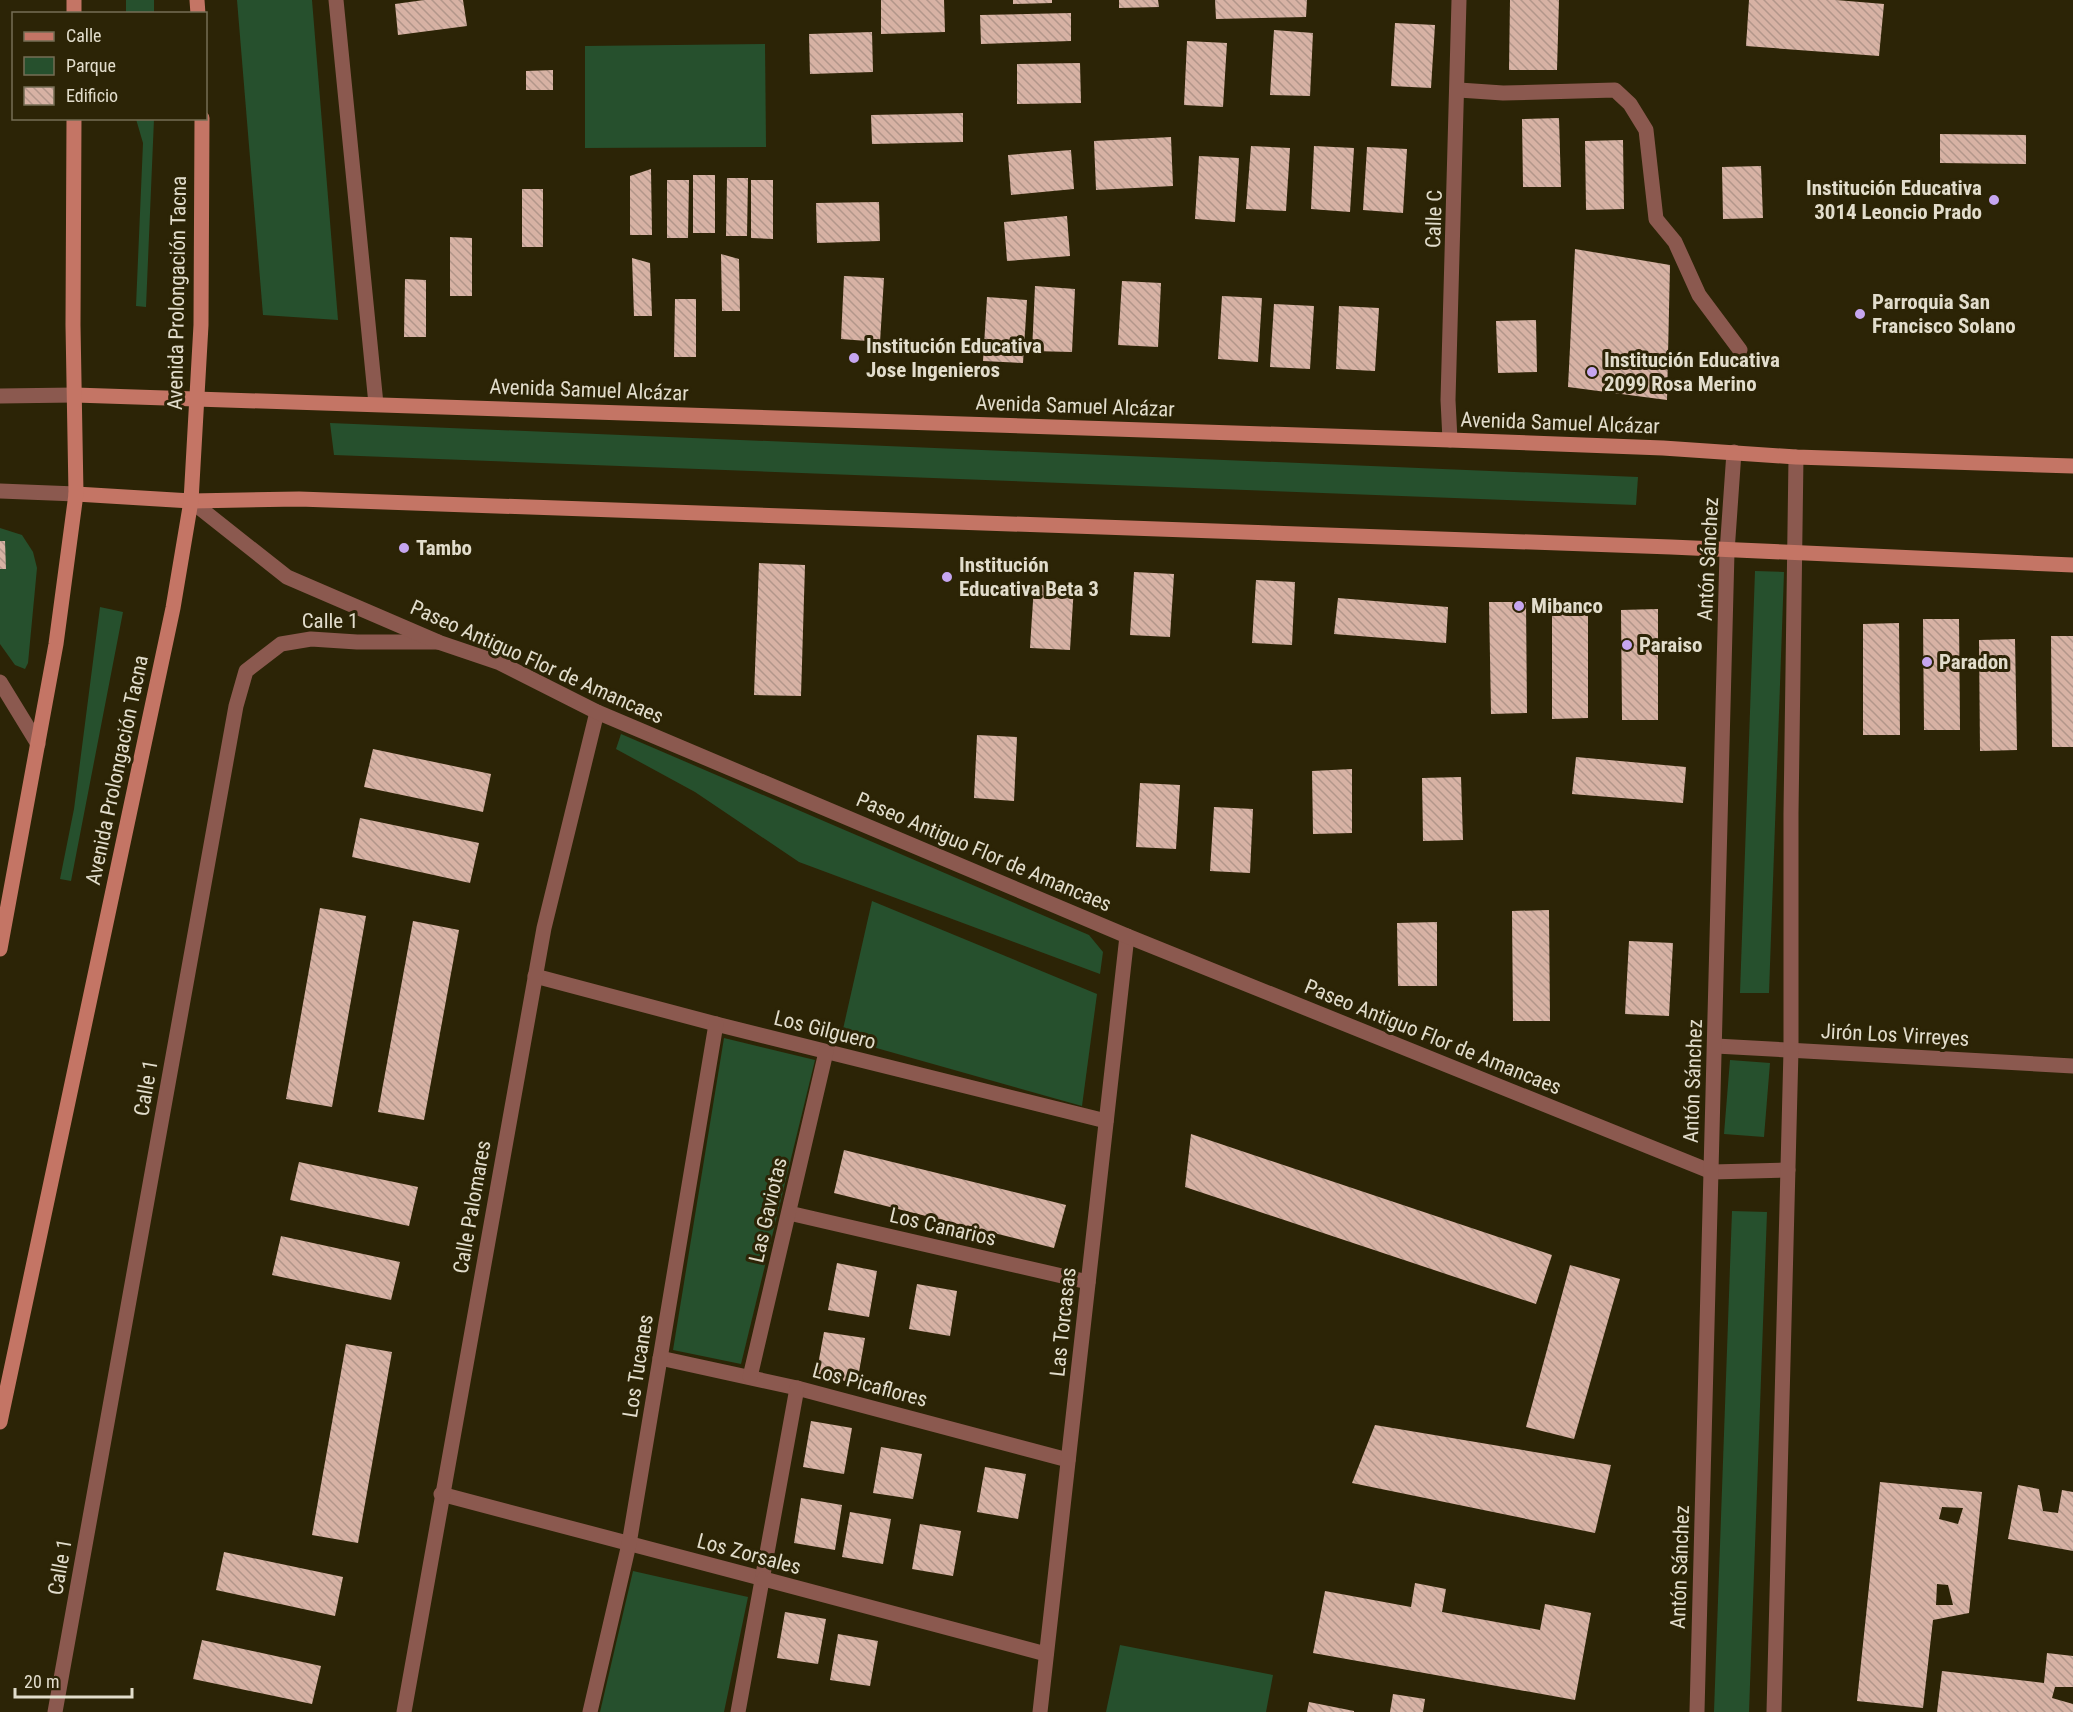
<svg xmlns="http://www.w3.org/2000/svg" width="2073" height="1712" font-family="'Roboto Condensed',sans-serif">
  <defs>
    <pattern id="building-back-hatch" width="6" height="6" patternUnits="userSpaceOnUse" patternTransform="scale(1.5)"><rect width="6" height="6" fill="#d7b2a4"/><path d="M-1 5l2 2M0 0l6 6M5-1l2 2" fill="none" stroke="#b2968a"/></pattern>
  </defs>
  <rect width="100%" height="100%" fill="#2c2406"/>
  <g fill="#26502d">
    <rect x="126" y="0" width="28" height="13"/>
    <path d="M237,0H312L338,320L263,315Z"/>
    <path d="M765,44L766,147L585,148V46Z"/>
    <path d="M136,119H154L146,307L136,306L143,143Z"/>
    <path d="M330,423L1638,477L1636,505L334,455Z"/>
    <path d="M0,528L22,535L33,552L37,568L28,663L25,669L15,665L0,644Z"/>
    <path d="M1755,571L1784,572L1769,993H1740Z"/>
    <path d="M100,607L123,612L71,881L60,879L74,809Z"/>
    <path d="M621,734L1089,935L1103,952L1100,974L799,862L695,792L616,749Z"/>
    <path d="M872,901L1097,994L1082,1106L841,1038Z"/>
    <path d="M724,1038L815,1060L741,1364L673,1350Z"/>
    <path d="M1730,1060L1770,1063L1764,1137L1724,1134Z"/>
    <path d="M1732,1211L1767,1212L1749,1712H1714Z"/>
    <path d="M633,1571L748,1597L724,1712H600Z"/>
    <path d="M1120,1645L1273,1675L1266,1712H1106Z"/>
  </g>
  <g fill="url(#building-back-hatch)" fill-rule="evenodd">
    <path d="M424,0H463L467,26L398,35L395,4Z"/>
    <path d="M881,0H944L945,32L881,34Z"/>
    <path d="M1013,0H1052V3L1013,4Z"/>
    <path d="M1119,0H1158L1159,7L1119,8Z"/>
    <path d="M1215,0H1307L1306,17L1216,19Z"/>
    <path d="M1510,0H1559L1557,70H1509Z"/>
    <path d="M1749,0H1836L1884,4L1879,56L1746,46Z"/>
    <path d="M1071,13V41L981,44L980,15Z"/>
    <path d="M1395,23L1435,25L1431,88L1391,86Z"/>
    <path d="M1274,30L1313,33L1310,96L1270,95Z"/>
    <path d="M872,32L873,72L810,74L809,34Z"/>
    <path d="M1187,41L1227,43L1223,107L1184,105Z"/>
    <path d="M1080,63L1081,103L1017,104V64Z"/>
    <path d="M553,70V90H526V71Z"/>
    <path d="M963,113V142L872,144L871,115Z"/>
    <path d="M1559,118L1561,187H1523L1522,119Z"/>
    <path d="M1940,134L2026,135V164L1940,163Z"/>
    <path d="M1171,137L1173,186L1096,190L1094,141Z"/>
    <path d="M1623,140L1624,209L1586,210L1585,141Z"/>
    <path d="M1251,146L1290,148L1286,211L1246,209Z"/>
    <path d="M1314,146L1354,148L1350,212L1311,209Z"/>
    <path d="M1367,147L1407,149L1403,213L1363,210Z"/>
    <path d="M1071,150L1074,189L1011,195L1008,155Z"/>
    <path d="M1199,156L1239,158L1235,222L1195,219Z"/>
    <path d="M1761,166L1763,218L1723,219L1722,167Z"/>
    <path d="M651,169L652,235H630V176Z"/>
    <rect x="693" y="175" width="22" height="58"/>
    <path d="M727,178H748L747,236H726Z"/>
    <path d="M667,180H689L688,238H667Z"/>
    <path d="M751,180H773V239L751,238Z"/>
    <rect x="522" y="189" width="21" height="58"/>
    <path d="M879,202L880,241L817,243L816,203Z"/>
    <path d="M1067,216L1070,256L1007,261L1004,222Z"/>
    <path d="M450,237L472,238V296H450Z"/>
    <path d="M1575,249L1670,265L1667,400L1568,387Z"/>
    <path d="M721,254L739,259L740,311H722Z"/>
    <path d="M632,258L650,263L652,316H634Z"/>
    <path d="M844,276L884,278L880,342L841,339Z"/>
    <path d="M405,279L426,280V337H404Z"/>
    <path d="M1122,281L1161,283L1158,347L1118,345Z"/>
    <path d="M1035,286L1075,289L1072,352L1032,351Z"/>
    <path d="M1222,296L1262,298L1258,362L1218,359Z"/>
    <path d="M987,297L1027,300L1023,363L983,361Z"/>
    <path d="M675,299H696V357H674Z"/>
    <path d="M1274,304L1314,306L1310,369L1270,367Z"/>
    <path d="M1339,306L1379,308L1375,371L1336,369Z"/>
    <path d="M1536,320L1537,372L1498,373L1496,321Z"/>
    <path d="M0,541H5L6,569H0Z"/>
    <path d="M759,563L805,565L801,696L754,695Z"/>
    <path d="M1134,572L1174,574L1170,637L1130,635Z"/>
    <path d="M1256,580L1295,582L1292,645L1252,643Z"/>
    <path d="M1034,585L1074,586L1070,650L1030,648Z"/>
    <path d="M1338,598L1448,607L1446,643L1334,634Z"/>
    <path d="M1489,602H1526L1527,713L1491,714Z"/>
    <path d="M1588,607V718L1552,719V608Z"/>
    <path d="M1658,609V720H1622L1621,610Z"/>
    <path d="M1923,619H1959L1960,730H1924Z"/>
    <path d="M1899,623L1900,735H1863V624Z"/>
    <path d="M2051,636H2073V747H2052Z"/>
    <path d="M2015,639L2017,750L1980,751L1979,640Z"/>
    <path d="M977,735L1017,737L1014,801L974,798Z"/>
    <path d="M373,749L491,774L483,812L364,787Z"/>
    <path d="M1576,757L1686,767L1683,803L1572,794Z"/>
    <path d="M1352,769V833L1313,834L1312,771Z"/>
    <path d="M1461,777L1463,840L1423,841L1422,778Z"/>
    <path d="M1140,783L1180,785L1176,849L1136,847Z"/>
    <path d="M1214,807L1253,809L1250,873L1210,871Z"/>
    <path d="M360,818L479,843L470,883L352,857Z"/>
    <path d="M320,908L366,916L332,1107L286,1099Z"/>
    <path d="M1549,910L1550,1021H1513L1512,911Z"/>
    <path d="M413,921L459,930L424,1120L378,1112Z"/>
    <path d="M1437,922V986H1398L1397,923Z"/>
    <path d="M1629,941L1673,943L1669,1016L1625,1014Z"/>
    <path d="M1191,1134L1552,1255L1536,1304L1185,1187Z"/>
    <path d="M844,1150L1066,1205L1054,1248L834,1193Z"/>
    <path d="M299,1162L418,1187L409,1226L290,1200Z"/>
    <path d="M281,1236L400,1262L391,1300L272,1275Z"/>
    <path d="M837,1263L877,1271L869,1317L828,1310Z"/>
    <path d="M1570,1265L1620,1279L1574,1439L1526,1427Z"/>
    <path d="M917,1284L957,1291L950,1336L909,1329Z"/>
    <path d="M824,1332L865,1338L857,1383L816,1376Z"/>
    <path d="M346,1344L392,1352L358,1543L312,1535Z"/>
    <path d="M811,1421L852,1428L844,1474L803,1467Z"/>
    <path d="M1375,1425L1611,1465L1595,1533L1352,1483Z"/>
    <path d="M881,1447L922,1454L913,1499L873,1493Z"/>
    <path d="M985,1467L1026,1474L1018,1519L977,1512Z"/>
    <path d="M1880,1482L1982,1492L1969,1613L1933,1620L1923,1708L1857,1701ZM1942,1507L1963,1508L1958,1524L1939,1519ZM1937,1584L1948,1585L1953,1605H1936Z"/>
    <path d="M2018,1485L2039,1489L2043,1511L2058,1513L2062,1490L2073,1492V1551L2008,1539Z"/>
    <path d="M801,1498L842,1505L835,1550L794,1543Z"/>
    <path d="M850,1512L891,1519L883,1564L842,1557Z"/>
    <path d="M920,1524L961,1531L953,1576L912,1569Z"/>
    <path d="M224,1552L343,1577L335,1616L216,1590Z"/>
    <path d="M1415,1583L1446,1589L1442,1612L1540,1630L1545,1604L1591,1613L1575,1700L1313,1653L1325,1591L1411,1607Z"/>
    <path d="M785,1612L826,1619L818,1664L777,1658Z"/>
    <path d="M838,1634L878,1641L870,1686L830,1680Z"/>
    <path d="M202,1640L321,1666L312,1704L193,1679Z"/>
    <path d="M2047,1653L2073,1656V1687H2055L2052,1698L2073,1704V1712H1937L1942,1671L2044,1683Z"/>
    <path d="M1393,1694L1425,1699L1423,1712H1390Z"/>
    <path d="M1309,1702L1354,1711V1712H1307Z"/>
  </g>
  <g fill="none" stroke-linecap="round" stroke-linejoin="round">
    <path stroke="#8b594f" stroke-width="15" d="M1459,90L1503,93L1615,90L1630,104L1646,130L1656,219L1675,242L1699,295L1740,350"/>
    <g stroke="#8b594f" stroke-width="15">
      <path d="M535,976L716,1024L1106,1121"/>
      <path d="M789,1213L1088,1282"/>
      <path d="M660,1358L797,1388L1068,1460"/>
      <path d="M750,1377L826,1052"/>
      <path d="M441,1494L764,1579"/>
      <path d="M590,1712L629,1544L716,1024"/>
      <path d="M738,1712L797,1388"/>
    </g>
    <g stroke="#8b594f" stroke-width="15">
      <path d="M336,0L376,404"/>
      <path d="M1450,440L1448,400L1459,0"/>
      <path d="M1716,1046L2073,1066"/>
      <path d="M764,1579L1046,1654"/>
      <path d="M55,1712L236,706L246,671L281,644L311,639L357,642H438"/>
      <path d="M404,1712L544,928L597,712"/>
      <path d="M1040,1712L1127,936"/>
    </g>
    <g stroke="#8b594f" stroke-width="15">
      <path d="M0,396L75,395"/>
      <path d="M0,491L76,494"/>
      <path d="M191,501L287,577L438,642L500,663L597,712L1127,936L1712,1172L1788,1170"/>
      <path d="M0,682L38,744"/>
      <path d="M1697,1712L1727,552L1734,452"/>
      <path d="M1774,1712L1791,1050V814L1796,457"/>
    </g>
    <g stroke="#c47565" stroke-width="15">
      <path d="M74,0V14"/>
      <path d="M197,0L198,14"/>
      <path d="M75,395L1450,440L1663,448L1796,457L2073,466"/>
      <path d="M76,494L191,501L299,499L1671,547L2073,565"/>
      <path d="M0,949L56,644L76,494L73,325L74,118"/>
      <path d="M0,1422L173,608L191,501L201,325L202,118"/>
    </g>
  </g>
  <g fill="#c6a6f0" stroke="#2c2406" stroke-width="2">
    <circle cx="1994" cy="200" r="6"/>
    <circle cx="1860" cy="314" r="6"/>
    <circle cx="854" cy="358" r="6"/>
    <circle cx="1592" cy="372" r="6"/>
    <circle cx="404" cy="548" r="6"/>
    <circle cx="947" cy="577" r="6"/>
    <circle cx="1519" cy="606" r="6"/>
    <circle cx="1627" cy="645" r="6"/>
    <circle cx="1927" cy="662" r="6"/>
  </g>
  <g text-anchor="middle" stroke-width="6" stroke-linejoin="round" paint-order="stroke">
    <g font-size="21" font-weight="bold" fill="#e2ddcc" stroke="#2c2406" text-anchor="start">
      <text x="1982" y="195" text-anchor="end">Institución Educativa<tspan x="1982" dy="24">3014 Leoncio Prado</tspan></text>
      <text x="1872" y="309">Parroquia San<tspan x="1872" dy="24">Francisco Solano</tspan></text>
      <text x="866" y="353">Institución Educativa<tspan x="866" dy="24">Jose Ingenieros</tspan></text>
      <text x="1604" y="367">Institución Educativa<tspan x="1604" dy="24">2099 Rosa Merino</tspan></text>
      <text x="416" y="555">Tambo</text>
      <text x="959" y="572">Institución<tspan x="959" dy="24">Educativa Beta 3</tspan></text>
      <text x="1531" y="613">Mibanco</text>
      <text x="1639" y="652">Paraiso</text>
      <text x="1939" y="669">Paradon</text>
    </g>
    <g font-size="21" fill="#e2ddcc" stroke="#2c2406">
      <text transform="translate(1434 219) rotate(-88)" y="7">Calle C</text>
      <text transform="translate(177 293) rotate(-89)" y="7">Avenida Prolongación Tacna</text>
      <text transform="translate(589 390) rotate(2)" y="7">Avenida Samuel Alcázar</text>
      <text transform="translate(1075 406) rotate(2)" y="7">Avenida Samuel Alcázar</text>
      <text transform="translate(1560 423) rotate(2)" y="7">Avenida Samuel Alcázar</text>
      <text transform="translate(1708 559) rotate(-87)" y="7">Antón Sánchez</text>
      <text x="330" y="628">Calle 1</text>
      <text transform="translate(537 662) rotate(24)" y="7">Paseo Antiguo Flor de Amancaes</text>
      <text transform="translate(117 770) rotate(-78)" y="7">Avenida Prolongación Tacna</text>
      <text transform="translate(984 852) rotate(23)" y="7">Paseo Antiguo Flor de Amancaes</text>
      <text transform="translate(825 1030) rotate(14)" y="7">Los Gilguero</text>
      <text transform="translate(1895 1035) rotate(3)" y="7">Jirón Los Virreyes</text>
      <text transform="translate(1433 1037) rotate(22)" y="7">Paseo Antiguo Flor de Amancaes</text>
      <text transform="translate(1693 1081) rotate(-88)" y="7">Antón Sánchez</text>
      <text transform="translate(146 1088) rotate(-80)" y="7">Calle 1</text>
      <text transform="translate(472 1207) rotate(-80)" y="7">Calle Palomares</text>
      <text transform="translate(768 1210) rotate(-77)" y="7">Las Gaviotas</text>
      <text transform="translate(943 1227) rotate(13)" y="7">Los Canarios</text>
      <text transform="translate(1063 1322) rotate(-84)" y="7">Las Torcasas</text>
      <text transform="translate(638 1366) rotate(-81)" y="7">Los Tucanes</text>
      <text transform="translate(870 1385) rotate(15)" y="7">Los Picaflores</text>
      <text transform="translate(749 1554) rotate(15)" y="7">Los Zorsales</text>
      <text transform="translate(60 1567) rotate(-80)" y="7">Calle 1</text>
      <text transform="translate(1680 1567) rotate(-88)" y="7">Antón Sánchez</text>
    </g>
  </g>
  <rect x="12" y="12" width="195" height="108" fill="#2c2406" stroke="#756e55" stroke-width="1.5"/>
  <rect x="24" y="32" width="30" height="9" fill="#c47565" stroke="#756e55" stroke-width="1.5"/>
  <text x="66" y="42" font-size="18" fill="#e2ddcc">Calle</text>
  <rect x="24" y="57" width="30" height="18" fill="#26502d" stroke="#756e55" stroke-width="1.5"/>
  <text x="66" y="72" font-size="18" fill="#e2ddcc">Parque</text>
  <rect x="24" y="87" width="30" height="18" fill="url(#building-back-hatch)" stroke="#756e55" stroke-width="1.5"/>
  <text x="66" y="102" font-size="18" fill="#e2ddcc">Edificio</text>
  <path d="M15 1688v9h117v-9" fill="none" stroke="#e2ddcc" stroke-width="3"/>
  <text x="24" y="1688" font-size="18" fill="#e2ddcc" stroke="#2c2406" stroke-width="4.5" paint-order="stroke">20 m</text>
</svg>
